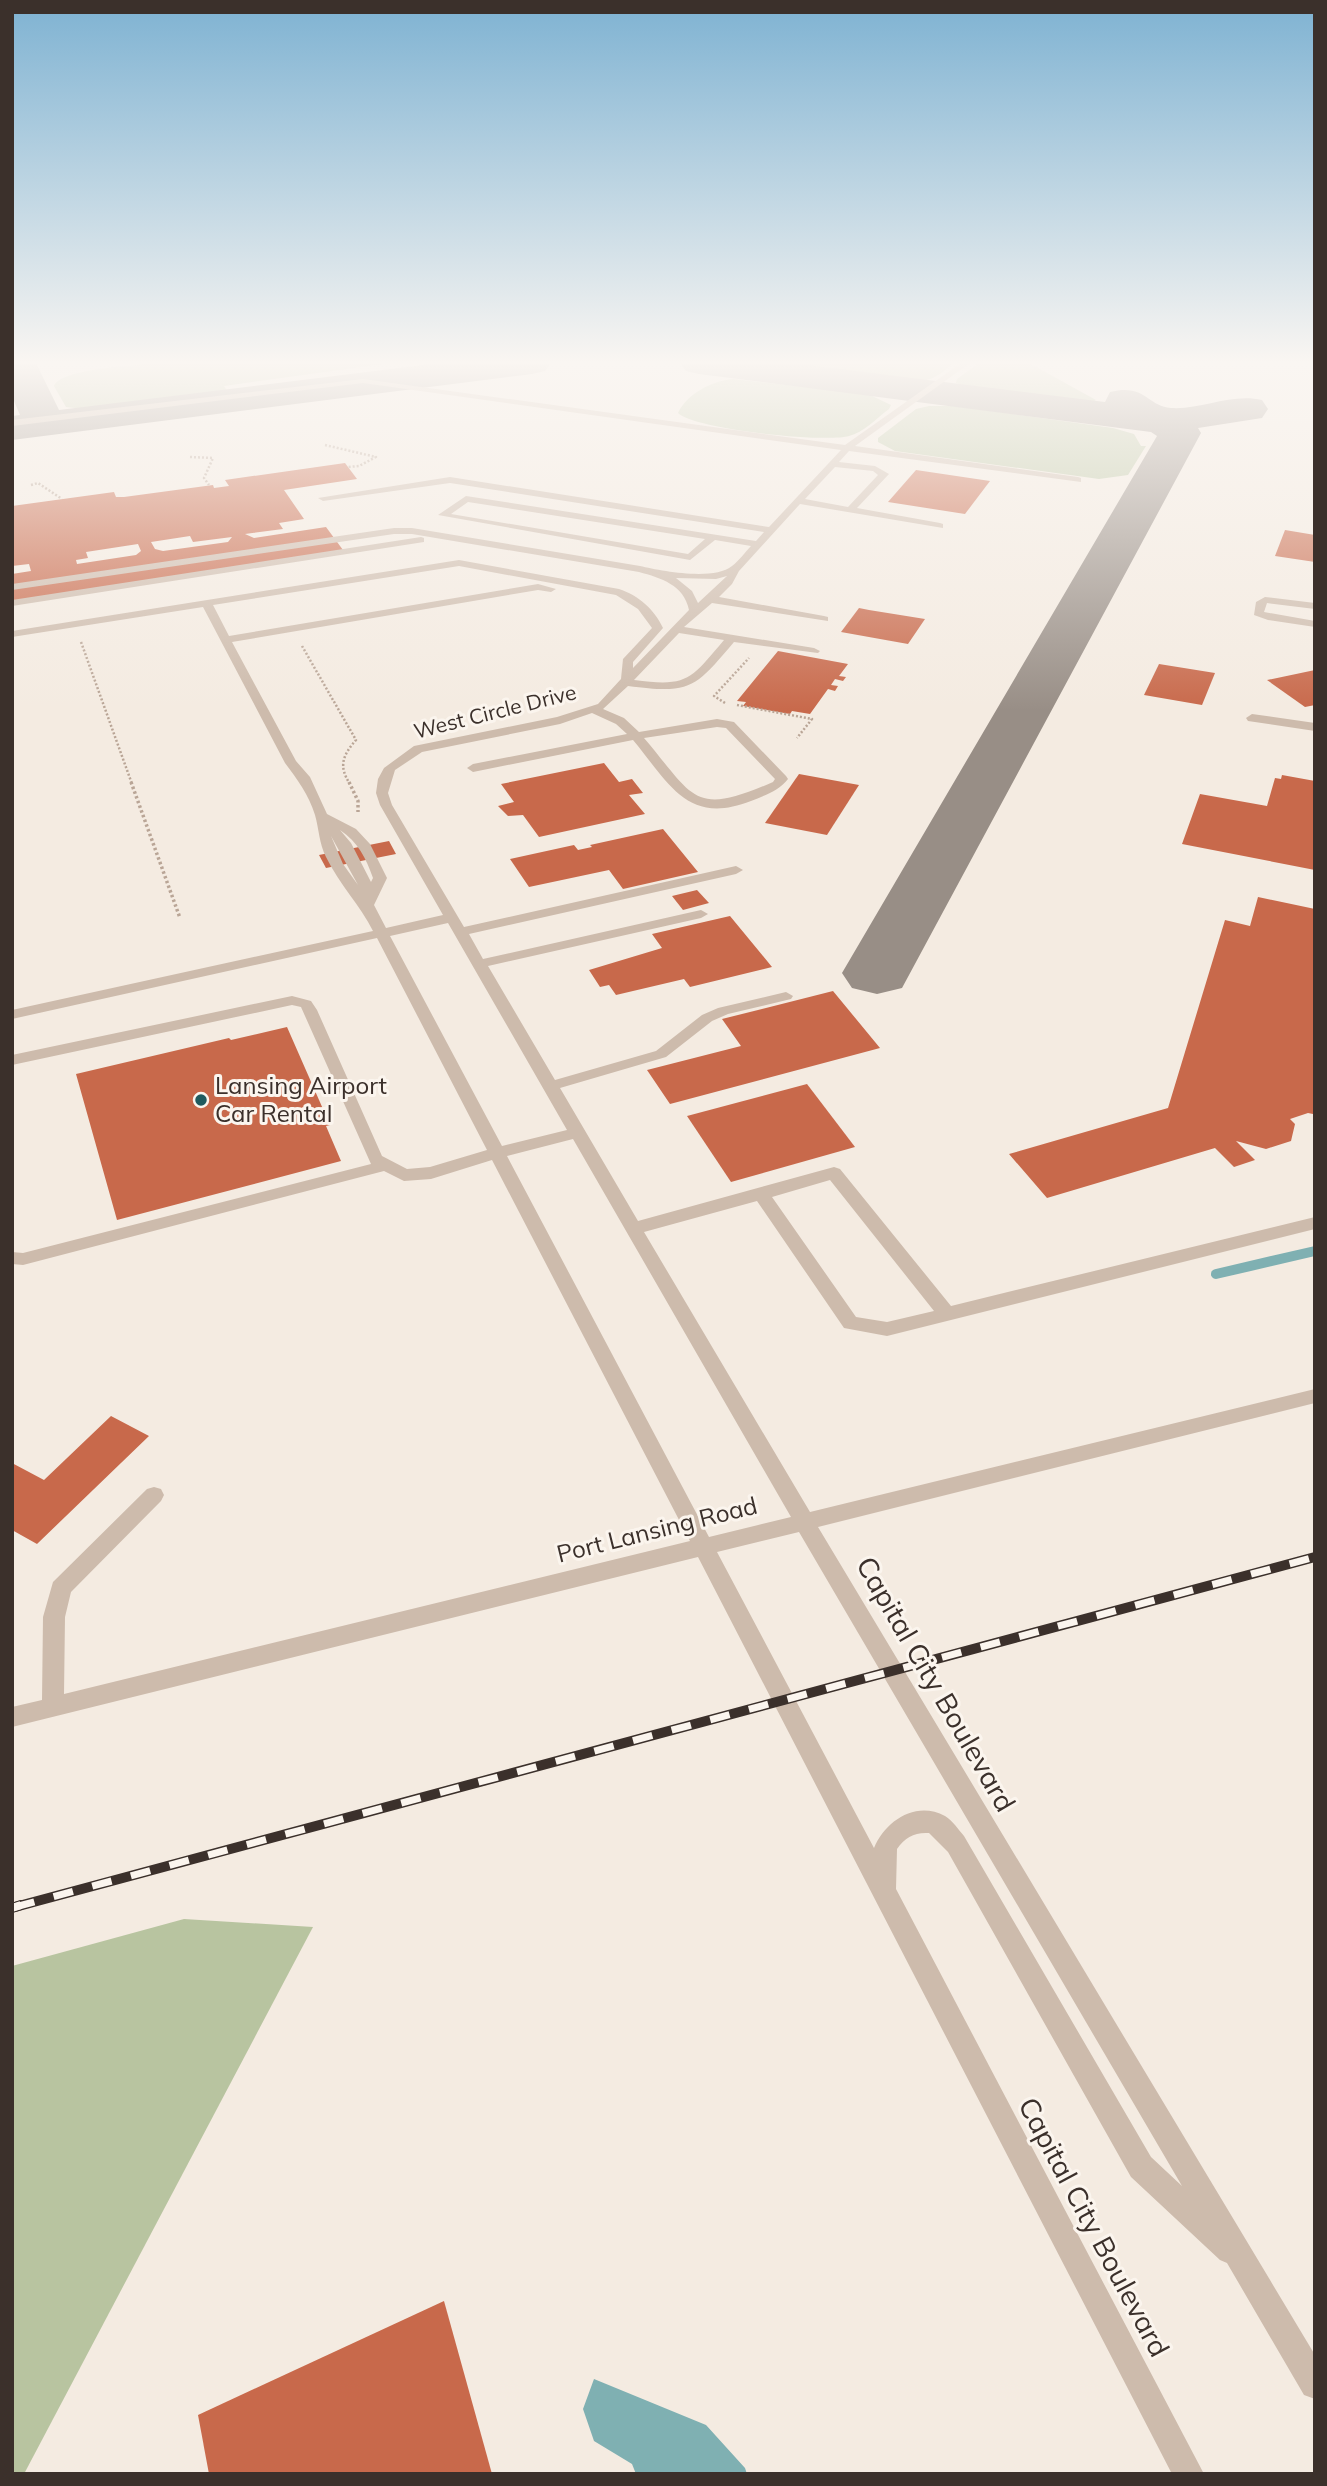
<svg xmlns="http://www.w3.org/2000/svg" width="1327" height="2486" font-family="Mulish,sans-serif">
  <rect width="100%" height="100%" fill="#f4ebe1"/>
  <g fill="#b8c4a0">
    <path d="M162,363H390L224,386L228,392L91,410L66,407L54,386C61,368 142,365 162,363Z"/>
    <path d="M770,363H953C945,370 937,378 926,380C890,387 808,369 770,363Z"/>
    <path d="M979,363H1029L1096,400L1086,405L980,391L956,383L957,379Z"/>
    <path d="M733,379L868,394L891,405L889,409C877,418 863,433 849,436C824,443 693,429 678,413C687,394 711,381 733,379Z"/>
    <path d="M929,406H954L1113,428L1134,434L1141,446H1146L1128,475L1099,479L895,451L878,442V438L916,409Z"/>
    <path d="M184,1919L313,1927L24,2474H12V1966Z"/>
  </g>
  <path fill="#7fb0b2" d="M594,2379L706,2425L745,2468L747,2474H636L632,2464L594,2441L583,2409Z"/>
  <g fill="none" stroke-linecap="round" stroke-linejoin="round">
    <path stroke="#7fb0b2" stroke-width="10" d="M1216,1274L1315,1251"/>
    <g fill="#988e86" fill-rule="evenodd">
      <path d="M12,363H36L59,410L439,363H551L545,371L532,374L12,440V416L20,415L12,396Z"/>
      <path d="M680,363H792L1105,402L1110,392C1145,383 1147,406 1171,408C1201,410 1231,393 1262,400L1268,409L1262,418L1198,428L1201,433L902,988L877,994L852,988L842,973L1157,436L1151,432L699,374L686,371Z"/>
    </g>
  </g>
  <g fill="#c8694b" fill-rule="evenodd">
    <path d="M345,463L357,479L284,490L304,519L279,523L283,529L245,534L254,538L326,527L343,550L12,602V574L31,571L29,564L12,566V506L114,492L116,497H124L213,485L214,488L229,486L225,480ZM190,536L193,542L232,537L228,542L163,551L155,549L151,542ZM138,544L141,551L136,555L77,564L76,560L88,558L86,552Z"/>
    <path d="M916,470L990,481L965,514L888,502Z"/>
    <path d="M1285,530L1315,535V562L1275,556Z"/>
    <path d="M859,608L869,610L925,619L908,644L841,632Z"/>
    <path d="M778,651L848,664L839,676L846,677L843,681L835,679L831,685L838,686L835,691L828,689L810,714L792,711L790,714L743,706L746,702L737,701Z"/>
    <path d="M1159,664L1215,673L1202,705L1144,695Z"/>
    <path d="M1315,670V705L1305,707L1267,680Z"/>
    <path d="M604,763L619,782L632,779L643,793L629,795L645,814L539,837L523,815L508,816L498,806L514,802L501,784Z"/>
    <path d="M799,774L859,785L827,835L765,823Z"/>
    <path d="M1282,775L1315,781V870L1182,844L1200,794L1267,806L1275,778L1281,779Z"/>
    <path d="M663,829L698,872L623,889L609,870L529,887L510,859L574,845L578,850L592,847L590,845Z"/>
    <path d="M389,841L396,854L326,868L319,855Z"/>
    <path d="M697,890L709,903L683,910L672,896Z"/>
    <path d="M1258,897L1315,909L1313,1114L1308,1113L1290,1119L1295,1124L1291,1141L1266,1149L1236,1141L1255,1160L1234,1167L1215,1148L1047,1198L1009,1154L1168,1108L1225,920L1250,926Z"/>
    <path d="M730,916L772,967L690,987L684,979L616,995L609,985L600,987L589,970L662,948L652,934Z"/>
    <path d="M833,991L880,1048L670,1104L647,1070L741,1046L722,1019Z"/>
    <path d="M287,1027L330,1125L326,1126L341,1161L117,1220L76,1074L229,1038L231,1040Z"/>
    <path d="M807,1084L855,1147L731,1182L687,1116Z"/>
    <path d="M111,1416L149,1436L37,1544L12,1530V1463L44,1480Z"/>
    <path d="M444,2301L492,2474H209L198,2415Z"/>
  </g>
  <g fill="none" stroke-linecap="round" stroke-linejoin="round">
    <g stroke="#b9a596" stroke-width="2.5" stroke-dasharray="2 2" stroke-linecap="butt">
      <path d="M325,445L376,457L359,466L348,467"/>
      <path d="M190,457L213,458L204,478L209,485"/>
      <path d="M31,485L38,483L62,499"/>
      <path d="M81,642L132,784"/>
      <path d="M302,646L356,740C343,755 338,766 350,784"/>
      <path d="M725,703L714,696L749,658"/>
      <path d="M737,705L812,719L797,738"/>
    </g>
    <g stroke="#b9a596" stroke-width="3.5" stroke-dasharray="2.5 2.5" stroke-linecap="butt">
      <path d="M131,782L180,918"/>
      <path d="M349,782L358,801V812"/>
    </g>
    <g fill="#cdbbac" fill-rule="evenodd">
      <path d="M961,363H970L855,446L1078,477L1081,478V482L849,451L839,462L875,466L889,474L857,508L940,523L943,524V528L800,504L739,571L732,584L719,597L824,616L828,617V621L712,603L684,627L814,648L820,651L818,653L734,642C694,689 691,694 628,686L603,709L624,718L639,732L717,719L734,722L786,776L788,779C779,791 765,795 751,801C687,826 669,783 633,740L473,772L467,768L473,764L627,734L616,724L592,713L560,724L422,752L395,770L388,793L392,805L464,927L736,866L743,870L736,874L469,934L483,959L701,910L708,914L701,918L488,966L555,1080L656,1051L702,1015L718,1008L786,992L793,996L791,999L728,1014L712,1021L666,1057L560,1088L638,1221L834,1167L840,1169L951,1306L1315,1217V1229L887,1336L844,1328L757,1201L644,1232L810,1512L1315,1389V1403L818,1527L1315,2355V2399L1304,2395L1227,2263L1220,2260L1131,2177L948,1852L929,1833C915,1832 905,1837 897,1849L896,1889L1204,2474H1172L698,1557L12,1727V1707L42,1700L43,1617L53,1582L147,1489L154,1487L161,1489L164,1495L161,1501L71,1592L65,1617L64,1694L690,1541L492,1160L431,1179L404,1181L384,1171L23,1265L12,1264V1252L23,1253L371,1164L301,1007L292,1005L12,1065V1055L292,996L311,1001L317,1010L382,1156L407,1169L430,1167L487,1150L377,938L12,1019V1010L373,931C360,905 339,884 326,857C319,843 319,829 315,815C309,795 297,779 285,763L203,607L12,637V631L459,560L619,589C638,595 655,610 663,628L633,662V668L689,610C684,585 661,578 639,572L412,534H394L12,590V584L394,528H412L640,566C661,571 714,581 732,566C739,561 745,552 751,546L715,540L690,560L438,515L466,496L756,541L764,532L450,483L323,501L318,498L450,477L769,527L841,450L363,383L12,426V420L363,379L845,445ZM835,467L873,471L878,475L848,507L805,499ZM468,502L705,539L688,554L451,514ZM459,566L616,595L638,609L652,628L623,659L621,679L598,704L557,717L414,746L384,768L378,779L376,793L380,805L443,915L386,928L374,905L387,878L370,844L356,829L327,814L310,777L296,761L232,642L538,590L551,592L556,589L538,584L229,636L213,605ZM727,576L698,603L692,591L676,578L716,579ZM679,633L724,640C690,680 688,687 634,680ZM717,727L726,728L775,779L773,782C693,817 695,798 644,738ZM340,830C358,842 366,858 373,878L371,882L351,843ZM331,836L358,885L343,864ZM448,923L567,1130L502,1146L390,936ZM573,1139L791,1517L709,1537L507,1156ZM830,1180L934,1311L887,1322L856,1317L772,1197ZM799,1532L1182,2186L1151,2157L964,1836C958,1829 953,1821 945,1816C916,1800 885,1821 874,1848L717,1552Z"/>
      <path d="M421,537L424,538V542L12,606V600Z"/>
      <path d="M1265,597L1315,603V609L1267,603L1264,612L1315,621V627L1268,620L1254,615L1256,602Z"/>
      <path d="M1252,714L1315,723V731L1248,721L1246,718Z"/>
    </g>
    <defs>
      <path id="rail-far1" d="M15,1907L1315,1557"/>
      <path id="rail" d="M12,1908L21,1905"/>
    </defs>
    <use href="#rail-far1" stroke="#3b302b" stroke-width="10"/>
    <use href="#rail" stroke="#3b302b" stroke-width="10"/>
    <use href="#rail-far1" stroke="#fbf5ee" stroke-width="7" stroke-dasharray="20" stroke-linecap="butt"/>
    <use href="#rail" stroke="#fbf5ee" stroke-width="8" stroke-dasharray="24" stroke-linecap="butt"/>
  </g>
  <linearGradient id="sky" x2="0" y2="1"><stop stop-color="#7eb2d2"/><stop offset="0.51" stop-color="#faf6f2"/><stop offset="1" stop-color="#faf6f2" stop-opacity="0"/></linearGradient>
  <rect width="1327" height="711" fill="url(#sky)"/>
  <circle fill="#1f5a5e" stroke="#fbf5ee" stroke-width="2.5" cx="201" cy="1100" r="7"/>
  <g text-anchor="middle" stroke-width="6" stroke-linejoin="round" paint-order="stroke">
    <g font-size="21" fill="#3b302b" stroke="#fbf5ee">
      <text transform="translate(495 712) rotate(-14)" y="7">West Circle Drive</text>
    </g>
    <g font-size="24" fill="#3b302b" stroke="#fbf5ee" text-anchor="start">
      <text x="215" y="1094">Lansing Airport<tspan x="215" dy="28">Car Rental</tspan></text>
    </g>
    <g font-size="24" fill="#3b302b" stroke="#fbf5ee">
      <text transform="translate(657 1530) rotate(-14)" y="8">Port Lansing Road</text>
    </g>
    <g font-size="28" fill="#3b302b" stroke="#fbf5ee">
      <text transform="translate(936 1684) rotate(60)" y="10">Capital City Boulevard</text>
      <text transform="translate(1094 2227) rotate(62)" y="10">Capital City Boulevard</text>
    </g>
  </g>
  <rect width="1327" height="2486" fill="none" stroke="#3b302b" stroke-width="28"/>
</svg>
